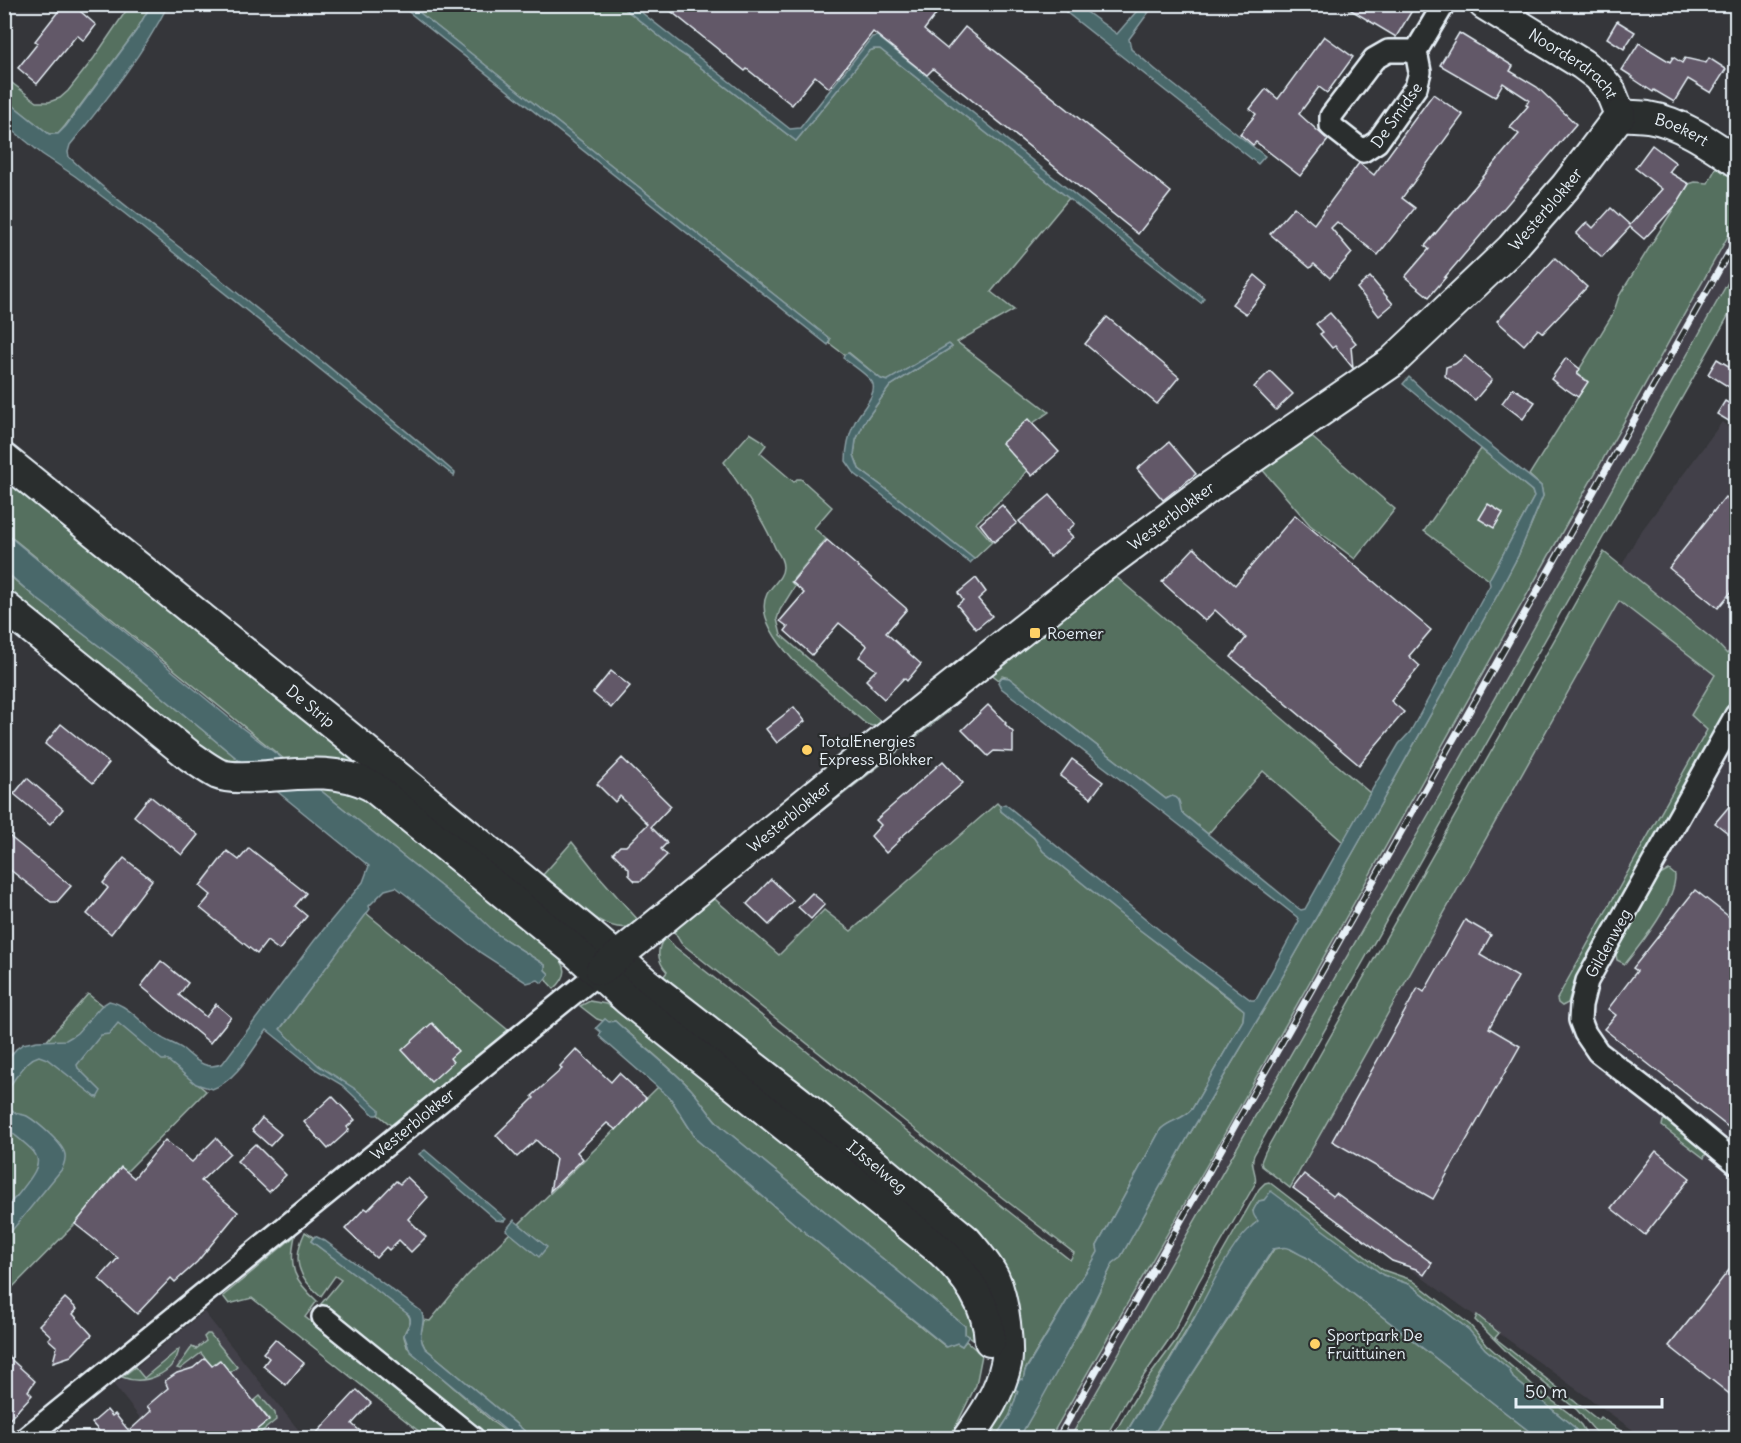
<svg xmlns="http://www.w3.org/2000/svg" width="1741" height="1443" font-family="Delius,sans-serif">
  <rect width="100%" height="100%" fill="#35363a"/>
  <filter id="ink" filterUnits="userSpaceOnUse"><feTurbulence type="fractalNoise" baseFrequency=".0167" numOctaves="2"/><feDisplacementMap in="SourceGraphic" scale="12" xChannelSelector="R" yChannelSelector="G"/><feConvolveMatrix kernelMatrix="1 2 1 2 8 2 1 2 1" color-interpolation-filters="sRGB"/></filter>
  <g filter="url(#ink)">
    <g fill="#424048">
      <path d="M1736,222V268L1449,779L1070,1438H1050L1212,1156Z"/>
      <path d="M1722,422L1736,434V1438H1644L1294,1185L1637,537Z"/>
      <path d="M204,1312L305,1438H156L114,1385Z"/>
    </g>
    <g fill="#55705e" stroke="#9eb0ab" stroke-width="1.5">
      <path d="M130,5H151L136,31L65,126L58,134H49L5,99L4,77L37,102H49L60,98L68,91L94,58Z"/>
      <path d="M410,5H620L679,52L687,57L796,141L869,51L875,49H880L1069,198L991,292L1014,310L957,342L1049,412L1007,441L1027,470L1016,485L976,523L992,542L974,559L902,501L859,469L854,455L856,440L865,421L890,386L952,347L950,345L891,379L887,381L881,379L849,353L845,355L829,343L830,339Z"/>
      <path d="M1717,166L1736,180V222L1212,1156L1050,1438H1019L1084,1323L1113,1263L1120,1258L1189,1135L1267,1004L1384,798L1499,592L1518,556L1543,496L1541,486L1529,475L1588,381L1577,373L1613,314L1619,296L1689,184L1695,182L1708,183Z"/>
      <path d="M1736,268V302L1254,1155C1249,1166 1258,1173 1255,1184L1198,1283L1172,1335L1126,1401L1105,1438H1070L1449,779Z"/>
      <path d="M750,433L763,441L766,445L760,453L794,482L797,479H801L832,507L814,528L826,539L791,582L795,586L780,610L777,619L781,635L884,724L872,726L866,724L793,660C780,645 756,616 767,594C772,585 783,578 783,567C783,561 779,554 776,550C763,518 743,491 724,462Z"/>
      <path d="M1307,433L1395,509L1355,559L1310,525L1260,467Z"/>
      <path d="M1481,449L1532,491L1534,497L1489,580L1424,531Z"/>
      <path d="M8,483L12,487L16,483L368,760L377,780L295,768L5,532L4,488Z"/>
      <path d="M1604,552L1716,642L1727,654L1734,646L1736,648V696L1574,982L1568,1003L1562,1006L1558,1003L1557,999L1707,730L1691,715L1715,675L1619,601L1290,1188L1262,1166L1261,1162L1265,1152Z"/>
      <path d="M4,571L36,598L119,661L251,770L228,769L5,600Z"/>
      <path d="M1114,575L1370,793L1343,842L1263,771L1208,834L1182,813L1180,809L1168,798L1166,799L1009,678L1002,676L999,680L990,673Z"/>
      <path d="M941,706L949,711L814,817L811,810Z"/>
      <path d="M310,782L351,784L553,951C567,966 570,974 554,989L545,979L549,974L545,970V965L498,935L478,916Z"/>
      <path d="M997,803L1000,806L1001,811L1034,838L1043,851L1140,930L1244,1010L1243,1020L1192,1109C1183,1120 1170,1120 1161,1129L1097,1246L1098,1252L1090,1266L1074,1289L1025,1370L1023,1381L1021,1379L1014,1387L1018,1391L1010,1415L995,1438H977L1015,1352L740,1038L663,977L667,972C657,961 656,949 665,937L675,947L1070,1260L1074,1253L960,1165L681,943L673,930L714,896L716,900L779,955L824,910L851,931Z"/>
      <path d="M572,842L599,876L639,921C614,946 562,892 542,876Z"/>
      <path d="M1669,870L1675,875C1676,901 1641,944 1625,964L1617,960L1616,954L1660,875Z"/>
      <path d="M366,913L508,1030L392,1126L278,1032Z"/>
      <path d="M88,994L206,1091L5,1295V1088Z"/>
      <path d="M590,1001L606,1004L624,1014L952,1269L982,1344L965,1334V1326L723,1128C710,1117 702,1101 690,1088C667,1064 640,1043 615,1021L608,1022L605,1019L603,1021L597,1019L580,1006Z"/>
      <path d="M658,1087L671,1099L697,1140L796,1225L946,1347L957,1343L962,1346L966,1341L982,1355L976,1385L950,1438H533L425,1348L420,1337L424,1320L430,1321L466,1277L510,1233L539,1256L546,1247L519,1224Z"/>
      <path d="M1666,1119H1669L1707,1150L1704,1158L1662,1126L1663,1121Z"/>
      <path d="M1269,1182L1383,1270L1412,1280L1470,1325L1487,1345L1542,1393L1570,1414L1581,1425L1589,1438H1581L1574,1427L1513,1378L1509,1369L1485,1349L1469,1330L1411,1285L1383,1275L1264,1200L1259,1201L1253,1211L1259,1221L1253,1225L1201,1306L1123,1438H1112L1127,1411L1143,1385L1177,1339L1216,1264L1259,1189L1265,1183Z"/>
      <path d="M305,1232L313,1237L311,1241L405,1311C417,1324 405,1324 404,1336C404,1339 407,1344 407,1347L494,1423L515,1438H487L321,1304L341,1280L335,1276L321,1296C297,1277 292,1259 305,1232Z"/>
      <path d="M295,1236C288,1268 294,1280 317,1301L305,1317L455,1438H416L421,1433L252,1298L229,1304L223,1296Z"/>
      <path d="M1286,1247L1306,1257L1538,1438H1151L1274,1249Z"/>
      <path d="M1477,1315L1499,1333L1495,1338L1598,1420L1600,1417L1631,1438H1601L1577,1410L1510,1355L1475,1320Z"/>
      <path d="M207,1334H210L237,1367L230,1373L219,1360L211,1366L201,1353L180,1369L177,1368L192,1347L196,1349L206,1341L204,1337Z"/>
      <path d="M179,1349C175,1374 144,1386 122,1377L135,1367L144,1378Z"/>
      <path d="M260,1396L275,1413L276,1420L254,1438H246L269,1419L254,1401Z"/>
    </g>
    <g fill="#49676b" stroke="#899ea3" stroke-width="1.5">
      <path d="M151,5H168C142,56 106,100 70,145L68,152L69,157C115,200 166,236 215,275C296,340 377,405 455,473L454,476L124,213L75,176L42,154L5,124V99L49,134H58L66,126L136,31Z"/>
      <path d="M400,5H410L830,339L828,345Z"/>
      <path d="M620,5H632L790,129L800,128L872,37L877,36L1204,298L1201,303L880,49H874L869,51L796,141L687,57L679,52Z"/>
      <path d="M1057,5H1077L1117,34L1142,5H1154L1129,39L1131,49L1174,85L1265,156L1258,164Z"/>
      <path d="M949,344L952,347L890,386L865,421L856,440L854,455L859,469L902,501L974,559L970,563L855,474L846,461C846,449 849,435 854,424C858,413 879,394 872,382C867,374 851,364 843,358L845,354L848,353L881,379L887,381Z"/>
      <path d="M1409,377L1428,395L1541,486L1543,496L1518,556L1499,592L1384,798L1267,1004L1189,1135L1120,1258L1113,1263C1084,1323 1053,1381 1019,1438H995L1010,1415L1018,1391L1013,1387L1021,1379L1023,1380L1025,1371L1074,1289L1090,1266L1098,1252L1097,1246L1161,1129C1170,1120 1183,1120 1192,1109L1243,1020L1244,1010L1231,999L1140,930L1043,851L1034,838L1001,811L1000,806L1005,804L1184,950L1251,1000H1254L1257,998L1299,921L1297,917L1164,813L1001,688L998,682L1002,677L1009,678L1166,799L1172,796C1182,798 1179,806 1182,813L1298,908L1301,910L1305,909L1370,793L1399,744L1410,732L1420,714L1490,585L1489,580L1534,497L1532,491L1403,384Z"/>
      <path d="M4,532L233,721L295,768L251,770L119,661L36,598L5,571Z"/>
      <path d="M310,782L478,916L498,935L545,965V970L549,974L542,983L538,980L527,983L481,953L396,887L385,890L369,906L370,909L280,1029L319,1066L357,1090L379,1109V1113L377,1115H374L342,1085L315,1069L267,1030C252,1050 237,1080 212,1089L196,1084L167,1060H162L118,1023L109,1034L101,1035L77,1065L78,1068L101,1091L97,1098L47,1059L39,1056C28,1059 23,1069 16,1077C8,1088 0,1102 14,1112C18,1115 23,1114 27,1116C37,1122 64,1144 65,1155C66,1160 64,1164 62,1169L5,1239C5,1231 2,1218 5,1210C7,1205 13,1200 17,1196C50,1155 41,1158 5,1127V1063L16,1049L23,1044L37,1041L66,1040L71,1037L77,1033L101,1006L109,1001C130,1005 144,1027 162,1038C168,1042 176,1044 183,1049C195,1059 206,1072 223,1063L314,941L363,882L369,866L268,784Z"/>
      <path d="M605,1019L609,1022L615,1021C639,1043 665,1063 688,1086C701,1099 709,1116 723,1128L965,1326V1334L969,1336L962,1346L957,1343L947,1347L796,1225L697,1140L671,1099L599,1036L601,1032L596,1028Z"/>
      <path d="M425,1150L506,1219L504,1221L496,1220L419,1154Z"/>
      <path d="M1271,1191L1383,1275L1411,1285L1469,1330L1485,1349L1509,1369L1513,1378L1574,1427L1581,1438H1538L1306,1257C1291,1252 1293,1244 1273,1249L1151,1438H1123C1146,1400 1170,1363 1191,1324C1209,1292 1230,1242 1258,1221C1250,1212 1253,1210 1259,1201L1264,1200Z"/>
      <path d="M514,1220L547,1247L539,1257L506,1230Z"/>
      <path d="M315,1236L325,1241L421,1311C428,1323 415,1333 425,1348L533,1438H515L410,1351L404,1335C407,1327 413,1323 409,1315L311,1241Z"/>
    </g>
    <g fill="#625868" stroke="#e8f1f8" stroke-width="1.5">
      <path d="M64,4H72L96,25L84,41L77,35L37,84L18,68L38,43L35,41Z"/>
      <path d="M662,4H944L924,30L947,49L965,27L1171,192L1138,234L933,69L927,75L873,32L829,88L815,76L792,105L747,69L745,71Z"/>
      <path d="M1341,4H1416L1396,37Z"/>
      <path d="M1617,21L1635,32L1624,49L1607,38Z"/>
      <path d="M1459,33L1513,66L1510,71L1537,87L1576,124L1445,277H1446L1429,297L1405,277L1429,249L1425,246L1519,134L1510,127L1528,106L1526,105L1529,100L1503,83L1495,97L1440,65Z"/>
      <path d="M1324,36L1353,57L1327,93L1319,87L1299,114L1328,140L1300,176L1256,142L1253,145L1240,134L1256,114L1250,109L1266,89L1278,99Z"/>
      <path d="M1639,43L1670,62L1673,57L1682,63L1685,58L1706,63L1709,58L1726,69L1711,93L1688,79L1674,102L1654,90L1653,92L1632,78L1633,77L1622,70Z"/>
      <path d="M1433,94L1463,115L1402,198L1415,208L1378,255L1337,222L1331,228L1352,253L1330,278L1314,264L1310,268L1270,234L1294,207L1314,224L1359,163L1374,175Z"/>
      <path d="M1652,145L1676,163L1669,172L1689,184L1676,205L1644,239L1630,227L1602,257L1576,234L1587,222L1593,228L1611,208L1630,225L1662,189L1635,168Z"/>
      <path d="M1555,258L1587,287L1543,333L1538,329L1524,345L1497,321Z"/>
      <path d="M1255,275L1268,286L1246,314L1232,304Z"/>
      <path d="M1370,277L1393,304L1379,316L1357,288Z"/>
      <path d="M1330,313L1356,343L1351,347L1353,368L1335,346L1332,348L1320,334L1323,332L1316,324Z"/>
      <path d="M1107,317L1179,377L1157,404L1085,344Z"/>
      <path d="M1465,356L1492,380L1475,400L1445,376L1446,367L1455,364Z"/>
      <path d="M1566,358L1580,369L1577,374L1588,382L1578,397L1566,389L1565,390L1551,379Z"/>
      <path d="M1717,359L1737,371V392L1708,374Z"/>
      <path d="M1270,371L1293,394L1276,410L1254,387Z"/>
      <path d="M1513,388L1535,402L1523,419L1502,403Z"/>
      <path d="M1725,401L1737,408V426L1717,414Z"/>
      <path d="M1028,419L1059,452L1032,476L1002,443Z"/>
      <path d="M1169,442L1196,474L1163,500L1137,469Z"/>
      <path d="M1050,495L1075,524L1067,531L1073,537L1050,557L1019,521Z"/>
      <path d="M1725,497L1737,506V585L1718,608L1669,568Z"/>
      <path d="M1488,504L1503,513L1494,528L1479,519Z"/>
      <path d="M1002,505L1017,523L994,542L980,524Z"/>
      <path d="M1295,515L1431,630L1409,656L1420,666L1391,701L1404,712L1359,765L1231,657L1246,638L1215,610L1205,621L1162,582L1194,548L1235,585Z"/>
      <path d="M827,540L907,609L886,633L921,664L907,681L904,678L884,699L870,686L871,685L866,680L876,670L859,657L867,646L839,623L812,655L785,631L788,627L780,621L804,593L792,582Z"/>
      <path d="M976,578L986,592L978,599L992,616L976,629L957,605L963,600L958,593Z"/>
      <path d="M611,671L630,686L611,708L593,693Z"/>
      <path d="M988,705L1006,723L1005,724L1013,732V752L994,751L988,756L962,730Z"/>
      <path d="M794,707L805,721L777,743L766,729Z"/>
      <path d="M61,724L109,763L93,783L45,744Z"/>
      <path d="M622,758L671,806L651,827L667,843L661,849L667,855L641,881H635L629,875V869L613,853L620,846H626L648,824L620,796L615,802L597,784Z"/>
      <path d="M1072,759L1103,782L1091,798L1060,776Z"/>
      <path d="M943,761L963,783L899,839L900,840L886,853L871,836L881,825L876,820Z"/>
      <path d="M27,778L63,809L50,824L14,794Z"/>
      <path d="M150,796L198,835L182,855L134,816Z"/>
      <path d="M1737,797V840L1715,823Z"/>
      <path d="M4,832L71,886L57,902H51L4,865Z"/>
      <path d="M249,848L306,893L295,906L307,916L279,950L267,941L257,954L200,908L211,895L200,886L227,851L239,860Z"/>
      <path d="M124,858L152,880L111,934L87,914L108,888L103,883Z"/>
      <path d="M771,879L793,900L769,925L747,904Z"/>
      <path d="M1695,890L1737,923V1134L1604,1029L1616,1015L1608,1009L1637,971L1633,968Z"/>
      <path d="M812,893L825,904L811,919L798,907Z"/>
      <path d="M1465,920L1491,935L1480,955L1518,977L1489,1028L1520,1046L1433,1199L1332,1141L1418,988L1424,992Z"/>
      <path d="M161,961L188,983L179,995L206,1017L216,1004L231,1017L210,1043L141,986Z"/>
      <path d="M432,1023L458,1051L450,1058L453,1062L431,1082L402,1050Z"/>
      <path d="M576,1049L611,1082L619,1073L646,1098L616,1130L607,1123L577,1152L583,1159L550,1191L556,1159L536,1140L517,1157L496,1135L534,1098L532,1096L562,1069L560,1066Z"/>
      <path d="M332,1096L355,1120L347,1127L349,1130L328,1149L304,1122Z"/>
      <path d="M262,1118L281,1134L270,1146L252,1130Z"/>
      <path d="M216,1138L230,1153L201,1181L238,1212L197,1262L175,1282L171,1278L137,1314L99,1279L118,1258L75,1224L121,1167L134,1178L165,1140L192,1162Z"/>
      <path d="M255,1144L286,1175L269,1192L237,1161Z"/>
      <path d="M1656,1151L1690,1178L1645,1235L1611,1208Z"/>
      <path d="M1304,1174L1333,1196L1336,1193L1432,1263L1424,1275L1416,1269L1392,1261L1293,1188Z"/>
      <path d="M407,1177L428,1197L408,1219L426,1237L411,1252L399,1240L389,1250L386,1247L376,1258L345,1229L365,1208L368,1210L396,1181L400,1184Z"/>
      <path d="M1737,1260V1400L1669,1346Z"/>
      <path d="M65,1298L77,1309L73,1314L92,1335L71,1356L53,1362L57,1347L48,1339L51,1336L39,1325Z"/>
      <path d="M275,1339L304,1363L286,1385L263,1366L269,1358L263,1353Z"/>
      <path d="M4,1353L35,1381L28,1391L32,1395L4,1425Z"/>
      <path d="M205,1358L212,1366L220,1360L269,1420L246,1438H105L92,1423L107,1410L112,1416L115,1414L129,1431L151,1411L147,1406L168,1388L165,1381L177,1373L193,1368Z"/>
      <path d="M357,1390L371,1403L352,1424L368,1438H312Z"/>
    </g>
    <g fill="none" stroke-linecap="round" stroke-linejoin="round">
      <defs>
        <g id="street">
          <path id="s1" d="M1416,51H1388L1374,59L1331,116V126L1363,151L1377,142L1416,87L1420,72L1416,51L1444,4"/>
          <path d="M1736,715L1587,981L1581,1005L1580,1020L1585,1033L1598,1052L1663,1102L1736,1163"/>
          <path d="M323,1317L473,1438"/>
          <path id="s2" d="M26,1438L598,973"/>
        </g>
        <g id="secondary">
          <path id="s3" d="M1484,4L1582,64L1598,76L1610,90L1620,115"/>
          <path id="s4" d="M1620,115C1629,116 1639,116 1648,117C1680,122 1710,143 1736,161"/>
          <path id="s5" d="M4,459L332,723L587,932L646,983L799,1102L966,1240C976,1252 987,1264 994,1278C1000,1291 1003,1307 1005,1323C1006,1336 1009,1352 1006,1364C1000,1392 984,1416 968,1438"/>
          <path d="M4,606L190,756C199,762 208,769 218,774C230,779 254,777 268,776C305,773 339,769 372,786L570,947L627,999L941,1251C966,1274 989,1306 990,1341"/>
          <path id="s6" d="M601,970L841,774L1101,568L1207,489L1392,362L1511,249L1566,186L1620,115"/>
        </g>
      </defs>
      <use href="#street" stroke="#e8f1f8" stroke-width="26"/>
      <use href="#secondary" stroke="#e8f1f8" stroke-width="34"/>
      <use href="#street" stroke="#2a2d2e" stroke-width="21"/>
      <use href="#secondary" stroke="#2a2d2e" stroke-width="30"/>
      <defs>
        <path id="rail" d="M1058,1438L1736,240"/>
      </defs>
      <use href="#rail" stroke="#e8f1f8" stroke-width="7"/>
      <use href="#rail" stroke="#2a2d2e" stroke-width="4.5" stroke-dasharray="14" stroke-linecap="butt"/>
    </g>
  </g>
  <g fill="#ffd166" stroke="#2a2d2e" stroke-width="2">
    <rect x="1029" y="627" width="12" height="12" rx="3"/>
    <circle cx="807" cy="750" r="6"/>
    <circle cx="1315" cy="1344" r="6"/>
  </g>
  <g text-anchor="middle" stroke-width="4.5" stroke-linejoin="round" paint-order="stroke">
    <g font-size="16" fill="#e8f1f8" stroke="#2a2d2e">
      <text dy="6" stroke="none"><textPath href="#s3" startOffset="108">Noorderdracht</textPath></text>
      <text dy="6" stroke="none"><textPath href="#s1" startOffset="216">De Smidse</textPath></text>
      <text dy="6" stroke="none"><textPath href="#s4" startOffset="64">Boekert</textPath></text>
      <text dy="6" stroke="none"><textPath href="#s6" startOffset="1215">Westerblokker</textPath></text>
      <text dy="6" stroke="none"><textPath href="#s6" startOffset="729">Westerblokker</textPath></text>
      <text dy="6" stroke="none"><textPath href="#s5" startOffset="394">De Strip</textPath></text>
      <text dy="6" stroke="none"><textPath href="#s6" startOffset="243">Westerblokker</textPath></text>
      <text transform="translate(1608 943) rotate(-61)" y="6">Gildenweg</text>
      <text dy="6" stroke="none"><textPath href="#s2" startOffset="498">Westerblokker</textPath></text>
      <text dy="6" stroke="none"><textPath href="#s5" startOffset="1124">IJsselweg</textPath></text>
    </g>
    <g font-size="16" fill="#e8f1f8" stroke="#2a2d2e" text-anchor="start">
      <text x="1047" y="639">Roemer</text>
      <text x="819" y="747">TotalEnergies<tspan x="819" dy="18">Express Blokker</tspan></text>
      <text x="1327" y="1341">Sportpark De<tspan x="1327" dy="18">Fruittuinen</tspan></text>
    </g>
  </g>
  <rect width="1741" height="1443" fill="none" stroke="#2a2d2e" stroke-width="24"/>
  <rect x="12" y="12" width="1717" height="1419" fill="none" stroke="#e8f1f8" stroke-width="2" filter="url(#ink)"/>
  <path d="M1516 1398v9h146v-9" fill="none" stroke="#e8f1f8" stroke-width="3"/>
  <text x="1525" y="1398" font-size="18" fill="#e8f1f8" stroke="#2a2d2e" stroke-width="4.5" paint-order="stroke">50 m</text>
</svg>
